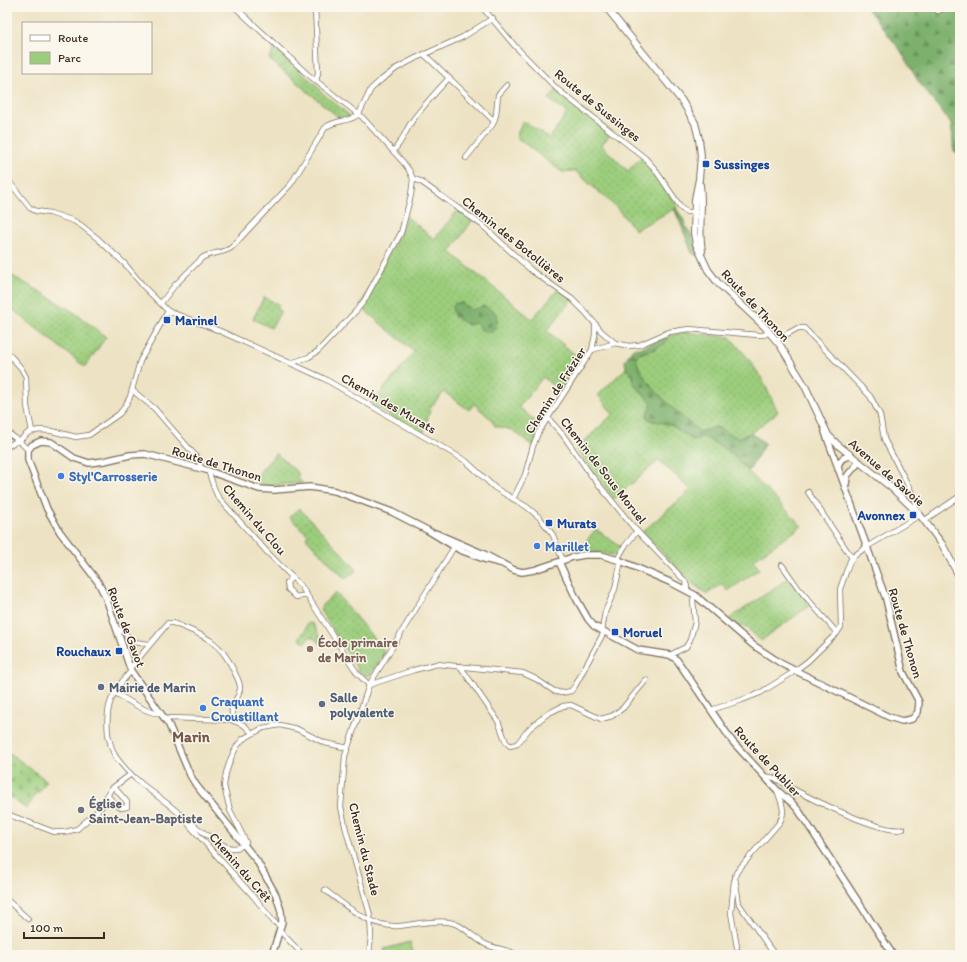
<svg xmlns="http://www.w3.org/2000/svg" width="967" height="962" font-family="Itim,sans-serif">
  <defs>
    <pattern id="green-dots" width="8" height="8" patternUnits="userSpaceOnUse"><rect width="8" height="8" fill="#9bcd7c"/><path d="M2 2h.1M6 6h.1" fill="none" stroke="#86b06b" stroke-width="1.8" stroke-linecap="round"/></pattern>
    <pattern id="forest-firs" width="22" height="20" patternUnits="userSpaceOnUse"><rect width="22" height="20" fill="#7cb06c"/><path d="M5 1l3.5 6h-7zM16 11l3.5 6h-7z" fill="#678f58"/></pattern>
    <pattern id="cemetery-stones" width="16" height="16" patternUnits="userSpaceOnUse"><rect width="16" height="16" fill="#9bcd7c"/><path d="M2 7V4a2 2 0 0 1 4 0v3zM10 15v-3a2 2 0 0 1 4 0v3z" fill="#86b06b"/></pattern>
  </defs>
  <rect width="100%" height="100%" fill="#fbf7ec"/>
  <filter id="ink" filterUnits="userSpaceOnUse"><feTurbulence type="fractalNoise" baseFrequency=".025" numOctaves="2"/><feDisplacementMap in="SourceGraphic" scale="8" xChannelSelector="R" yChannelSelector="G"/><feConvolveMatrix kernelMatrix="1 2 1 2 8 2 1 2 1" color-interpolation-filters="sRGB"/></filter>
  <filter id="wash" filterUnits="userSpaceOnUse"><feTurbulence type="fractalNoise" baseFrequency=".012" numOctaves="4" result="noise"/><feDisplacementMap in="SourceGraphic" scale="16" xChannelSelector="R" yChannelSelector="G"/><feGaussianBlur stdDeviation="0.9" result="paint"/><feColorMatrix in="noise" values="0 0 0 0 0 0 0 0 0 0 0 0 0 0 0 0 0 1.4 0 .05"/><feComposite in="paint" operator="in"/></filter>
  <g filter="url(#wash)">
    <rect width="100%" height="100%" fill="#ede3c4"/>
    <g fill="url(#green-dots)" stroke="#6b7c4d">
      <path d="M275,48L305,76L317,85L320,91L350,116L344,118L338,117L269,59Z"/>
      <path d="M557,89L613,132L601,145L628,171L641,157L656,175L678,207L635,230L616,207L575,171L562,172L516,137L523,121L550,138L567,113L549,99Z"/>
      <path d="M458,210L472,221L450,252L532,319L558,289L572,299L547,331L584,362L563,395L543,377L519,407L542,427L533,446L512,430L495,426L491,419L474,404L469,410L444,392L431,407L423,435L371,405L414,352L360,306L398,238L406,216L434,239Z"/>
      <path d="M7,273L41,292L75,313L106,337L85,367L7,305Z"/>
      <path d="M264,297L279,305L277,309L280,311V313L271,328L253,319Z"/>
      <path d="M683,332L730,337L751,362L762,379L778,412L751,433L738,438L716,427L700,432C681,416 637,381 636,356L641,353L653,350L668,340L667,337Z"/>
      <path d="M626,368L633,376L634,383L638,389L652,403L648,415L651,421C669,421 679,430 693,440L702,436L727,450L802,526L753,560L759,569L728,591L722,584L707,594L693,584L642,532L691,490L659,460L614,499L576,449L613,414L598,395Z"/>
      <path d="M276,453L299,474L297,477L303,483L267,486L255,483V478Z"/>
      <path d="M299,508L327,537L357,570L345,579L306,538L308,535L289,517Z"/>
      <path d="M596,529L622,548L617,556C602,553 590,550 575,554Z"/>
      <path d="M789,578L810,605L761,641L744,625L739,628L729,619Z"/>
      <path d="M336,593L385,652L370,675L366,676L360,673L320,610L322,605Z"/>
      <path d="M310,623L313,624L322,641L320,643L311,636L305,643L299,638L305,631L307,624Z"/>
    </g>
    <g fill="url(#forest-firs)" stroke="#5c6d45">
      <path d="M866,7H956L960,17V157L954,151L951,124L918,81L901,51Z"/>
      <path d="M676,208L685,222L686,224L685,225L691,234L698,252L697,254L695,255L692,253L680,222L674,209Z"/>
      <path d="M456,303H462L472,310L484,306L495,312C499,321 497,326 491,333L480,329L477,323L467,325L454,316L452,307Z"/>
      <path d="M667,337L668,340C659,351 647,348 636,356C637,380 682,416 700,432L716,427L738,438L751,433L765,443L749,471L727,450L702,436L698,439L693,440L671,425L648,419L647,415L652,403L634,383L633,376L626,368L625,361L632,349L640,348Z"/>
    </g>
    <path fill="url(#cemetery-stones)" stroke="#6b7c4d" d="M7,751L47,781L38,793H36L33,796L34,798L26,809L7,795Z"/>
    <path fill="#9bcd7c" stroke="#6b7c4d" d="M410,942L414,955L422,953L423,955H386L384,949Z"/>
  </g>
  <g filter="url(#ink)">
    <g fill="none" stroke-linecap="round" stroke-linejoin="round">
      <defs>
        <g id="minor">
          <path d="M235,7L306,73L362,117L403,162L409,170L413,179L411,195L401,233L364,301L356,311L318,351L309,357L291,363"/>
          <path d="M315,7L318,73L316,81"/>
          <path d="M482,7L515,46L557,89L645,158L654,168L682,209L687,212H696"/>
          <path d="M938,11L947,7"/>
          <path d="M424,54L494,121"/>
          <path d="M359,114L371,89L381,80L397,68L416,58L463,37L493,18"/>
          <path d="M393,151C401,144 406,130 412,121C423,106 436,92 449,78"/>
          <path d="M466,158L493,124L496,115L498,95L507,85"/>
          <path d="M7,179L30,208L36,211L50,213L74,221L82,226L97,238L124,263L144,287L168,311L220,331L323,378L466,461L495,488L527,507L540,518L553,535L563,561"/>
          <path d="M413,179L420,181L482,225L532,271L572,299L587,314L601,331L615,343"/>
          <path d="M161,303L175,285L202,258C211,252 222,254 231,248L291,184L325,128C334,119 350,123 359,114"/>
          <path d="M776,340L798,328H804L870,396L880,415L884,439L915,499L916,503L915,509"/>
          <path d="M592,350L595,335V326"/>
          <path d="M7,352L21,368L26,377L27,406L32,431"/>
          <path d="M132,390L154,408L167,423L199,460L201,469"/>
          <path d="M548,418L563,435L591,475L634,528L685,581L687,586V590"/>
          <path d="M7,432L19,441L28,450"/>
          <path d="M7,447L13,443L19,441L29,432L40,430L52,431L76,437L89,435L119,414L124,408L130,397L140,361L168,311"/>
          <path d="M208,470L214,488L218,497L267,552L301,586L357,673L369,685"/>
          <path d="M808,492L852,558"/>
          <path d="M513,499L525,475L533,446L538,433L592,350L615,343L629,346L639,345L669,332L689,329L758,335H764L769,332"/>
          <path d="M925,520L960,496"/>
          <path d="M617,560L625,546L637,531"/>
          <path d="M782,565L799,589L837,633"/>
          <path d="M292,577L287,583L288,589L296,597L307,595"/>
          <path d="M116,628L121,630L134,642L149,644"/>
          <path d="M602,631L605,612L615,589L621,561"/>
          <path d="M670,655L686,647L690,640L695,622L693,600L695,595"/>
          <path d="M460,666L498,721L506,742L510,746L517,744L529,729L547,714L563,706L571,705L601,719L612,716L623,708L646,680"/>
          <path d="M129,668L133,665L168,623H173C203,635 220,640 234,671C236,676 241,683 240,689C238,704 227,701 234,721"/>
          <path d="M131,671C112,692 105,705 108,734C110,742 111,750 116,757C129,776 149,790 168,804C186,819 207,837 227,847C234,849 242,848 246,842L230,810L224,786L226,773L231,758L237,746L243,739L263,728L280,725L297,729L325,743L348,748"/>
          <path d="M369,685L414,670L437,664L523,673L536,679L554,691L561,693L571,691L575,686L604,632"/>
          <path d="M114,692C124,698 150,716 161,713"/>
          <path d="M711,710L742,700L760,693L792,673L808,661L837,633L841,627L840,589L850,561L854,556L865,548L920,515"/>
          <path d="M166,720L170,718L231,720L244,725L252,733"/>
          <path d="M765,777C774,775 782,783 789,787C810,798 883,835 903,829"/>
          <path d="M107,795L114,803L121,808L127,807V802L114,787"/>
          <path d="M7,814L54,832H65L77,829L100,809L111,789L131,774"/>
          <path d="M187,821L190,826L254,897L273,921L281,927"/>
          <path d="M734,881L731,913L737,947"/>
          <path d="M325,890C347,907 371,928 400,926C416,924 434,920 449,922C463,924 473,938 485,944C495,949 507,949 517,955"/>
          <path d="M7,900L28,919"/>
          <path d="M280,931L303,955"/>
          <path d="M369,955L371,936L370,915L346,830L341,807L345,756L369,685L454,547"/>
          <path d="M775,955L769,947L739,904L735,877L736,873L739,869L779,823C787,812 781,802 777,790"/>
        </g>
        <g id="tertiary">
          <path d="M838,469C838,460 844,456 852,456"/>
          <path d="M846,484L847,476L859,462"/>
          <path d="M435,533L484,554L514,570L522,572L534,570L573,557L584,555H601L621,561L672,583L695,595L753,645L782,664L889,717L902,721L912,719L918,712L919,702L903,672L886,599L825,432"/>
          <path d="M559,562L576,598L588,619L594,626L638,650L670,655L677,660L732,741L777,790L793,804L799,811L893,955"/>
          <path d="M272,955L282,922L281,911L276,895L257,861L196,785L190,775L169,725L131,671L106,598L98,582L60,532L47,509L28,460V450L32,445L41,441L51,442L74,458L89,463L104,461L130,455L145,454L206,470L259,489L274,490L310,487L335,491L392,512L427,530L460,550L484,559L500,563"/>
        </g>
        <g id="secondary">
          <path d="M606,7L682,101L695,123L699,139L701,156L699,179L695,199L694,233L696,244L708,270L718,283L764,326L780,345L805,386L828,435L838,445L893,489L920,515L942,544L960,578"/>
          <path d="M700,185C703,207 698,229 702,251"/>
        </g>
      </defs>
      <use href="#minor" stroke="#796b58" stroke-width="6"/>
      <use href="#tertiary" stroke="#796b58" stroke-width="8"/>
      <use href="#secondary" stroke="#796b58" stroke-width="8"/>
      <use href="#minor" stroke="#fff" stroke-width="4.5"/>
      <use href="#tertiary" stroke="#fff" stroke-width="5.5"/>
      <use href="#secondary" stroke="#fff" stroke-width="6"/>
    </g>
  </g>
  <g fill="#1a4fb4" stroke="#fbf7ec" stroke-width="1.5">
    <rect x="702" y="160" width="8" height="8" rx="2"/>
    <rect x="163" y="316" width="8" height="8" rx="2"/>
    <rect x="909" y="511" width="8" height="8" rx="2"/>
    <rect x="545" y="519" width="8" height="8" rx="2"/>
    <rect x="611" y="628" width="8" height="8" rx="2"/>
    <rect x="115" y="647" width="8" height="8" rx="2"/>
  </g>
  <g fill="#3f7fe0" stroke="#fbf7ec" stroke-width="1.5">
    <circle cx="61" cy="476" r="4"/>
    <circle cx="537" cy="546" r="4"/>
    <circle cx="203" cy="708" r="4"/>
  </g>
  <circle fill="#8d6e63" stroke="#fbf7ec" stroke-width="1.5" cx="310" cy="649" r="4"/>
  <g fill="#5c6f8a" stroke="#fbf7ec" stroke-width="1.5">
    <circle cx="101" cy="687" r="4"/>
    <circle cx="322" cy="704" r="4"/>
  </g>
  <circle fill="#6b7280" stroke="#fbf7ec" stroke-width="1.5" cx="81" cy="810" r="4"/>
  <g text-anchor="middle" stroke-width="3" stroke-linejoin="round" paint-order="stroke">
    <g font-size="13" fill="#3b2a1e" stroke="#fbf7ec">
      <text transform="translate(598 105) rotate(39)" y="5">Route de Sussinges</text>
      <text transform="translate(514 239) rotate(39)" y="5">Chemin des Botollières</text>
      <text transform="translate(756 305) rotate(47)" y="5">Route de Thonon</text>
      <text transform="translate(555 390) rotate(-57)" y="5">Chemin de Frézier</text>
      <text transform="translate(389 403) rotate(30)" y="5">Chemin des Murats</text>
      <text transform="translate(217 463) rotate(17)" y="5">Route de Thonon</text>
      <text transform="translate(604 470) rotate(52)" y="5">Chemin de Sous Moruel</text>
      <text transform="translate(887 472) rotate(41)" y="5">Avenue de Savoie</text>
      <text transform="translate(255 519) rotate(49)" y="5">Chemin du Clou</text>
      <text transform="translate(127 627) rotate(69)" y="5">Route de Gavot</text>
      <text transform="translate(906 633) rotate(74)" y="5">Route de Thonon</text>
      <text transform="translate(768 761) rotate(47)" y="5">Route de Publier</text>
      <text transform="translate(365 849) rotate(76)" y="5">Chemin du Stade</text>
      <text transform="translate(241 867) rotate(49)" y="5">Chemin du Crêt</text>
    </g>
    <g font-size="13" font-weight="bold" fill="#164399" stroke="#fbf7ec" text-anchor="start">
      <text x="714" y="169">Sussinges</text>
      <text x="175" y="325">Marinel</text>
      <text x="905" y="520" text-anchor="end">Avonnex</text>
      <text x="557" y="528">Murats</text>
      <text x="623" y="637">Moruel</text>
      <text x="111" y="656" text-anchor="end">Rouchaux</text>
    </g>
    <g font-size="13" font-weight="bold" fill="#366cbe" stroke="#fbf7ec" text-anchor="start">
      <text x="69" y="481">Styl'Carrosserie</text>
      <text x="545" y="551">Marillet</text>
      <text x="211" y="706">Craquant<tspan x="211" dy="15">Croustillant</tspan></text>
    </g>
    <g font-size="13" font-weight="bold" fill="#785e54" stroke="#fbf7ec" text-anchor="start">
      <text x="318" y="647">École primaire<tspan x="318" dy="15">de Marin</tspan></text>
    </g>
    <g font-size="13" font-weight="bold" fill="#4e5e75" stroke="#fbf7ec" text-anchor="start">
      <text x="109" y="692">Mairie de Marin</text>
      <text x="330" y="702">Salle<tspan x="330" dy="15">polyvalente</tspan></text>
    </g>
    <g font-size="13" font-weight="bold" fill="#5b616d" stroke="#fbf7ec" text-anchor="start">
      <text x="89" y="808">Église<tspan x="89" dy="15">Saint-Jean-Baptiste</tspan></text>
    </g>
    <g font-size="15" font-weight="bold" fill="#755849" stroke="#fbf7ec">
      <text x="191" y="742">Marin</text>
    </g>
  </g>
  <rect width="967" height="962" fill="none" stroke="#fbf7ec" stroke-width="24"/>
  <rect x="22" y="22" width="130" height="52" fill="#fbf7ec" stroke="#aea59a"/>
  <rect x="30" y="35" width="20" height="6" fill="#ffffff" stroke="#aea59a"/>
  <text x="58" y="42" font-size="12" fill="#3b2a1e">Route</text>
  <rect x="30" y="52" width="20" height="12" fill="#9bcd7c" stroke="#aea59a"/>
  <text x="58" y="62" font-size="12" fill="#3b2a1e">Parc</text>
  <path d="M24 932v6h80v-6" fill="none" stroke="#3b2a1e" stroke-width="2"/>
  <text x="30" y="932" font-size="12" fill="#3b2a1e" stroke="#fbf7ec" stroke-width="3" paint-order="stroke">100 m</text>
</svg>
